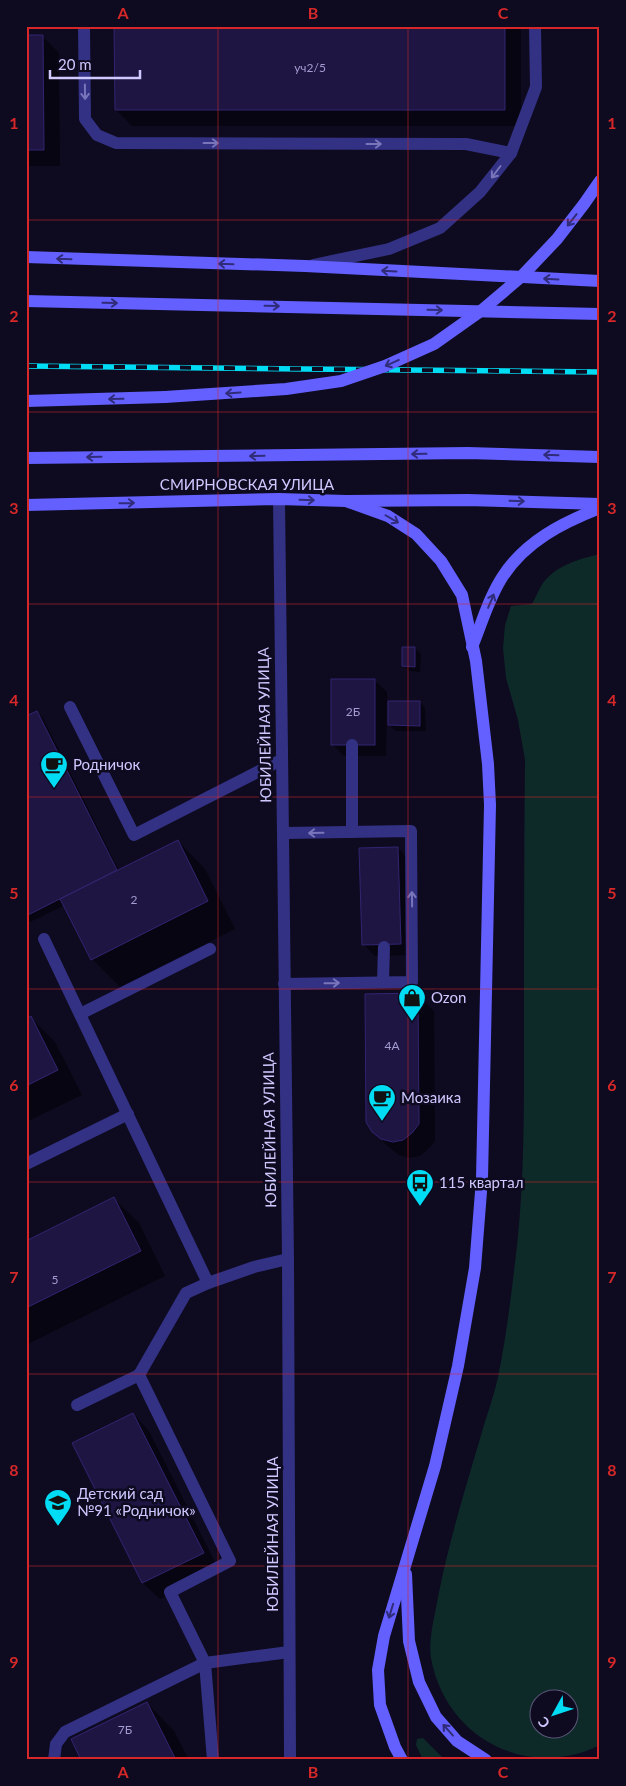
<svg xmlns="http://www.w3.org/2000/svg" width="626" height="1786" font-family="Lato,sans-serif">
  <rect width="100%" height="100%" fill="#0e0a20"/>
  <g fill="#0d2a29" fill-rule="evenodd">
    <path d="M600,554V1745C528,1781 445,1738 431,1658C428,1640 435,1615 438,1597C449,1541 466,1486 482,1432C487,1414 494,1396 498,1377C505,1343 510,1306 514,1271C525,1190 524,1108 524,1027C524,938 524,849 525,760L518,720L506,678L503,648L505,625L511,606L532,604C536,597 539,589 543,583C557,565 579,559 600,554ZM538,1698H568V1728H538Z"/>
    <path d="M423,1738L445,1760H423L416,1745L417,1739Z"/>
  </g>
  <g fill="#0007">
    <path d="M116,26H521V126H132L116,110Z"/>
    <path d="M42,36L59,53L60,166H26V37Z"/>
    <path d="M415,648L421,654L420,672L409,671L404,665Z"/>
    <path d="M375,681L387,692L386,756H344L332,744Z"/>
    <path d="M420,702L425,708L426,731H395L390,725Z"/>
    <path d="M37,712L43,718L119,871L178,841L205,869L235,929L120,987L92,959L65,905L26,924V718Z"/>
    <path d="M398,848L409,860L412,955L375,956L363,944Z"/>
    <path d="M417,995L434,1011L435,1141L428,1149L420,1156L410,1158L399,1155L390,1148L372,1131Z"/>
    <path d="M31,1018L55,1042L82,1095L26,1122V1020Z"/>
    <path d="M114,1199L139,1223L165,1276L26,1345V1242Z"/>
    <path d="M133,1414L149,1431L219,1570L160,1599L143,1583L74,1444Z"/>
    <path d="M147,1703L174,1731L189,1760H82Z"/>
  </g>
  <g fill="#1e1542" stroke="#332471">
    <path d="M114,26H505V110H115Z"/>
    <path d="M26,35H43L44,150H26Z"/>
    <path d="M402,647H415V667L402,666Z"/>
    <rect x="331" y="679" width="44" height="66"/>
    <path d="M388,701H420V726L388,725Z"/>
    <path d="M37,711L117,870L26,916V716Z"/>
    <path d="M178,840L208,901L91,960L60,899Z"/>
    <path d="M398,847L401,944L362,945L359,848Z"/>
    <path d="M418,993L419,1124L412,1133L403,1140L393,1142L381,1139L372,1132L366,1122L365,994Z"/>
    <path d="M31,1016L58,1070L26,1086V1019Z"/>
    <path d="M114,1197L141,1251L26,1308V1241Z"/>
    <path d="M133,1413L204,1553L142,1583L72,1443Z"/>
    <path d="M147,1702L176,1760H81L71,1739Z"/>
  </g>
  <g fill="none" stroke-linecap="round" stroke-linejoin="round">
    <g stroke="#333183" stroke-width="12">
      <path d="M84,26L85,119L97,135L116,143L466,144L511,153L480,192L440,228L389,249L313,265"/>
      <path d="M511,153L536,87L535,26"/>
      <path d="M70,707L134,835L281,760"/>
      <path d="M352,832V745"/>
      <path d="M44,939L208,1283"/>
      <path d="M383,982L384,947"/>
      <path d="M284,984L412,982L411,831L284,833"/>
      <path d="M80,1014L210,949"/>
      <path d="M26,1164L128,1114"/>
      <path d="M77,1405L139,1375"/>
      <path d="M54,1760L56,1744L65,1732L205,1663L289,1652"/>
      <path d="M213,1760L205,1663L170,1592L230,1561L139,1375L186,1293L208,1283L254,1267L288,1259"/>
    </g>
    <path stroke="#333183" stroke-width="12" d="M279,499C280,753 286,1006 288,1259C289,1426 289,1593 290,1760"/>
    <g stroke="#6360ff" stroke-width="12">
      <path d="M26,257L305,266L600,281"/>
      <path d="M26,301L600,314"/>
      <path d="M26,401L165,397"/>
      <path d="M26,458L468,453L600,457"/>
      <path d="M346,501L388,516L416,534L441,561L462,595L476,661L488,764L490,805L482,1179L475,1268L458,1366L435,1466L384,1636L378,1670L380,1705L395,1747L402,1760"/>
      <path d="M26,505L279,499L346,501L468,500L600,504"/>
      <path d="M472,647C482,623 489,597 503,576C526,541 562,523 600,508"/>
      <path d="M406,1574L409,1641L419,1682L436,1717L457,1741L486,1760"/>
    </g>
    <defs>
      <path id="rail" d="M26,366L600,372"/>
    </defs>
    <use href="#rail" stroke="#00dcf4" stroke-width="5.5"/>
    <use href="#rail" stroke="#0e0a20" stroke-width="4" stroke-dasharray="11" stroke-linecap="butt"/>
    <path stroke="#6360ff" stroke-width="12" d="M165,397L286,389L341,381L385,366L434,344L482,310L521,277L557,239L584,204L600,181"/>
  </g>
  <defs><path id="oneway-shaft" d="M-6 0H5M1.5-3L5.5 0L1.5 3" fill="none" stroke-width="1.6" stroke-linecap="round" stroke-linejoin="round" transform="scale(1.25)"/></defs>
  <g stroke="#7975bb">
    <use href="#oneway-shaft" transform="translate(85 92) rotate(89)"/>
    <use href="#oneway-shaft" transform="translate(211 143)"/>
    <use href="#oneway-shaft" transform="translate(374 144)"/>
    <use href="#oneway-shaft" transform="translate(496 172) rotate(127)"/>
    <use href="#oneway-shaft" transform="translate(316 833) rotate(179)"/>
    <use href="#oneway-shaft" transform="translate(412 899) rotate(-91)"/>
    <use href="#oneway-shaft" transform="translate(332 983) rotate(-1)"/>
  </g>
  <g stroke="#302c79">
    <use href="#oneway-shaft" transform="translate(572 220) rotate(128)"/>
    <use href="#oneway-shaft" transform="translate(64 259) rotate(-178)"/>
    <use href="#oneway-shaft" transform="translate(226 264) rotate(-178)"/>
    <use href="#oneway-shaft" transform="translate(389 271) rotate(-177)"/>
    <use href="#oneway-shaft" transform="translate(551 279) rotate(-177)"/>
    <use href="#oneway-shaft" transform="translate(110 303) rotate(1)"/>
    <use href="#oneway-shaft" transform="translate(272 306) rotate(1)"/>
    <use href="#oneway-shaft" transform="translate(435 310) rotate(1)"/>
    <use href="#oneway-shaft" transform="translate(392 363) rotate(156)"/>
    <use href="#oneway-shaft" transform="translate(233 393) rotate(176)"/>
    <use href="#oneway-shaft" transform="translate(116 399) rotate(179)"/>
    <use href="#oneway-shaft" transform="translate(419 454) rotate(179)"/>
    <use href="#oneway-shaft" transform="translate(551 455) rotate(-178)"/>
    <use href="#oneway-shaft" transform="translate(257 456) rotate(179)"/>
    <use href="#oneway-shaft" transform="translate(94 457) rotate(179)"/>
    <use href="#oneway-shaft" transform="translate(307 500) rotate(2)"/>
    <use href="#oneway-shaft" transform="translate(517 501) rotate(2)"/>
    <use href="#oneway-shaft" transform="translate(127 503) rotate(-1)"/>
    <use href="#oneway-shaft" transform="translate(392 519) rotate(30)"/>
    <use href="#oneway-shaft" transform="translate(491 601) rotate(-67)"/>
    <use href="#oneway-shaft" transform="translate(391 1611) rotate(107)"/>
    <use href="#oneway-shaft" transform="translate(448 1730) rotate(-132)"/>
  </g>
  <path fill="none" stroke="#d62828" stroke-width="1" stroke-opacity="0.55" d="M218,26V1760M408,26V1760M26,220H600M26,412H600M26,604H600M26,797H600M26,989H600M26,1182H600M26,1374H600M26,1566H600"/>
  <defs>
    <symbol id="cafe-pin" viewBox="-11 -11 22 30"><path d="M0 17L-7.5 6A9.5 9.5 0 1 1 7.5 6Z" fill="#00dcf4" stroke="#0e0a20"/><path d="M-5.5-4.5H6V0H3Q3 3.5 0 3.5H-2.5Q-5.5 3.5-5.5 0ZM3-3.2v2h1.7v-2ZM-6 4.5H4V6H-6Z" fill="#111"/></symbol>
    <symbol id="shop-pin" viewBox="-11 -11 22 30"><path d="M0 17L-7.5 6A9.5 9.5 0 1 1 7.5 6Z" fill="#00dcf4" stroke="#0e0a20"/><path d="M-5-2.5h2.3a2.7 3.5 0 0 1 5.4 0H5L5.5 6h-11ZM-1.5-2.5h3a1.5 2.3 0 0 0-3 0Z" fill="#111"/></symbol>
    <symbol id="bus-pin" viewBox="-11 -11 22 30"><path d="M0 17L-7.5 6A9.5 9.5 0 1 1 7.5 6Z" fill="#00dcf4" stroke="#0e0a20"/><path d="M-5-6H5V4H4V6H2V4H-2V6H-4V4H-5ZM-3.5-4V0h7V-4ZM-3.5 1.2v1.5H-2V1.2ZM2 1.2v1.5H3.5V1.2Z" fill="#111"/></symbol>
    <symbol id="school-pin" viewBox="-11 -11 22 30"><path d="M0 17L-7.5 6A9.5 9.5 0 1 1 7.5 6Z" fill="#00dcf4" stroke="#0e0a20"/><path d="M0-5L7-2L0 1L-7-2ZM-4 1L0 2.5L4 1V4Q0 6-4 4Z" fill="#111"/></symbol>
  </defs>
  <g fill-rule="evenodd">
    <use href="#cafe-pin" x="38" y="749" width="32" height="43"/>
    <use href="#shop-pin" x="396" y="982" width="32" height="43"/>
    <use href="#cafe-pin" x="366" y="1082" width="32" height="43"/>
    <use href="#bus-pin" x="404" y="1167" width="32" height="43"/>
    <use href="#school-pin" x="42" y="1487" width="32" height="43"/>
  </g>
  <g text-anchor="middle" stroke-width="5" stroke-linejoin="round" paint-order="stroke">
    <g font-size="12" fill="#a39cd0">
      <text x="310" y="72">уч2/5</text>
      <text x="353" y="716">2Б</text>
      <text x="134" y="904">2</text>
      <text x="392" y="1050">4А</text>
      <text x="55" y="1284">5</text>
      <text x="125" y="1734">7Б</text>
    </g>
    <g font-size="15" fill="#cfc9ff" stroke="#0e0a20">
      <text x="247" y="490">СМИРНОВСКАЯ УЛИЦА</text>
      <text transform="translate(265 725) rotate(-91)" y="5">ЮБИЛЕЙНАЯ УЛИЦА</text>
      <text transform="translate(270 1130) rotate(-91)" y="5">ЮБИЛЕЙНАЯ УЛИЦА</text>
      <text transform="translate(273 1534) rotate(-90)" y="5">ЮБИЛЕЙНАЯ УЛИЦА</text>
    </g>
    <g font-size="15" fill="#cfc9ff" stroke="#0e0a20" text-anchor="start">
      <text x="73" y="770">Родничок</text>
      <text x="431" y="1003">Ozon</text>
      <text x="401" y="1103">Мозаика</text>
      <text x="439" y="1188">115 квартал</text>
      <text x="77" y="1499">Детский сад<tspan x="77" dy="17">№91 «Родничок»</tspan></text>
    </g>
  </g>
  <rect width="626" height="1786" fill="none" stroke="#0e0a20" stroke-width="55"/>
  <g transform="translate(554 1714) rotate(230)"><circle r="24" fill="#0e0a20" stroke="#5b5679"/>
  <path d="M0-4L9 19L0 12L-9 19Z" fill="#00dcf4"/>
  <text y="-8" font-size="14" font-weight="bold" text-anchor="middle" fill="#cfc9ff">С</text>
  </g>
  <path d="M50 70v8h90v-8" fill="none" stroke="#cfc9ff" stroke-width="2.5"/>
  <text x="58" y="70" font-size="15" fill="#cfc9ff" stroke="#0e0a20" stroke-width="4" paint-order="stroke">20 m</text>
  <rect x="28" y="28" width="570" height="1730" fill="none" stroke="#d62828" stroke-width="2"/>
  <g font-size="16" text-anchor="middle" font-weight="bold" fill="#d62828">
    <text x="123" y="19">A</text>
    <text x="313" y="19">B</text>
    <text x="503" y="19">C</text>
    <text x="14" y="129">1</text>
    <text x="612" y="129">1</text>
    <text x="14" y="322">2</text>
    <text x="612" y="322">2</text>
    <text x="14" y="514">3</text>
    <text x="612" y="514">3</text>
    <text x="14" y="706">4</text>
    <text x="612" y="706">4</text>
    <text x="14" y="899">5</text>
    <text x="612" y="899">5</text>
    <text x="14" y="1091">6</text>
    <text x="612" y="1091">6</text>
    <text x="14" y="1283">7</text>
    <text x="612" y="1283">7</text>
    <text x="14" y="1476">8</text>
    <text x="612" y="1476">8</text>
    <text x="14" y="1668">9</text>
    <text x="612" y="1668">9</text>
    <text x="123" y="1778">A</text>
    <text x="313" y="1778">B</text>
    <text x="503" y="1778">C</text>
  </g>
</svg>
